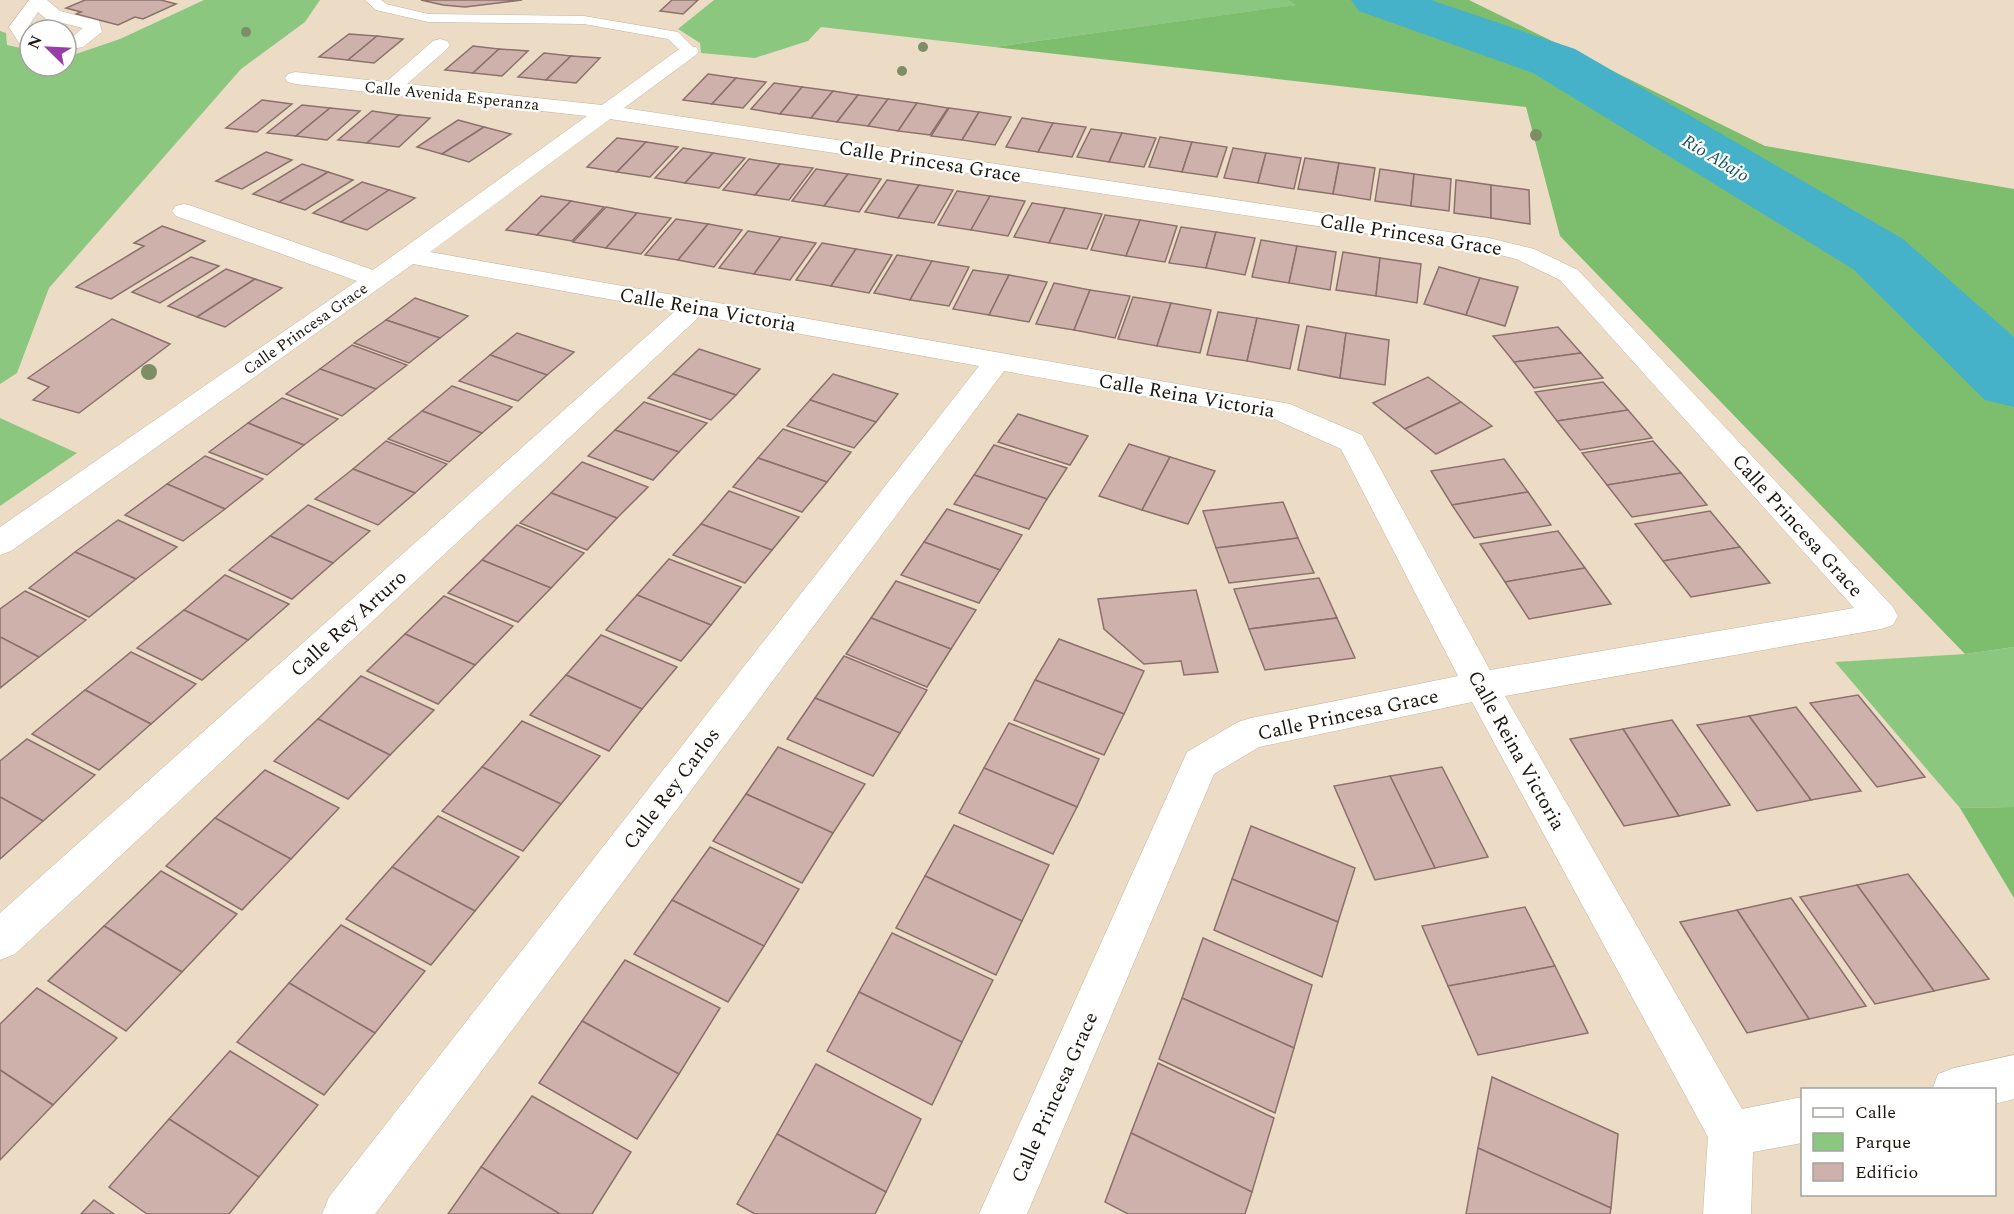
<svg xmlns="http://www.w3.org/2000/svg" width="2014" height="1214" font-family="Spectral,serif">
  <rect width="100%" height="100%" fill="#ecdcc5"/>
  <g fill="#8cc780">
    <path d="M204,0H320L305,22L241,69L49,288L17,373L0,384V31L6,33L7,45L30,50V66H66V54L73,55L120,39Z"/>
    <path d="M714,0H1288L1297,5L994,47L821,27L808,41L755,58L701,53L700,43L678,29Z"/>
    <path d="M0,418L77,453L0,506Z"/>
    <path d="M2014,647V807L1960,808L1835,662L1965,654Z"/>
  </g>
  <g fill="#7cbd6e">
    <path d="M1288,0H1469L1765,146L2014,189V647L1965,654L1560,236L1526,107L994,47L1296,5Z"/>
    <path d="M2014,807V898L1960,808Z"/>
  </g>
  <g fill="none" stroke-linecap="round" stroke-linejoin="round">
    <path fill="#46b2c9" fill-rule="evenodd" d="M1351,0H1431L1575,49L1903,239L2014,337V407L1985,400L1853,269L1533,73L1359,11Z"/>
  </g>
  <g fill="#cfb1ac" stroke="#8b706b" stroke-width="1.5">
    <path d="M85,0H161L176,4L143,19L135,17L118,25L76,14L81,12L66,8Z"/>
    <path d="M421,0H522L465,7L443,5Z"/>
    <path d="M672,0H698L683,14L660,11Z"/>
    <path d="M349,34L377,36L348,60L319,57Z"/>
    <path d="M377,36L403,39L374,63L348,60Z"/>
    <path d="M473,46L499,49L473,73L445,70Z"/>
    <path d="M499,49L528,51L502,76L473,73Z"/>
    <path d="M544,53L571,56L546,80L518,77Z"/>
    <path d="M571,56L600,58L576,83L546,80Z"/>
    <path d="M708,74L736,78L712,104L683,100Z"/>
    <path d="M736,78L766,82L743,108L712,104Z"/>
    <path d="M774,83L802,87L780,114L751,109Z"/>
    <path d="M802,87L833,91L811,118L780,114Z"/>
    <path d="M833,91L858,95L837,122L811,118Z"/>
    <path d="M858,95L888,99L868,126L837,122Z"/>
    <path d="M888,99L917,103L898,131L868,126Z"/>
    <path d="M262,100L292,104L257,132L226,128Z"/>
    <path d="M917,103L948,108L930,135L898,131Z"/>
    <path d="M302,105L330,108L296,136L267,133Z"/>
    <path d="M330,108L360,111L327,140L296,136Z"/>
    <path d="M949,108L979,112L962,140L931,136Z"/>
    <path d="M372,111L399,115L367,143L338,140Z"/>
    <path d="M979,112L1011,117L995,145L962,140Z"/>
    <path d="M399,115L430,118L399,147L367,143Z"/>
    <path d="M1022,118L1053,123L1038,152L1006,147Z"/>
    <path d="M458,120L484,127L442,154L417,147Z"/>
    <path d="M1053,123L1086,127L1072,157L1038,152Z"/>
    <path d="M484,127L511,134L469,162L442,154Z"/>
    <path d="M1091,129L1122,133L1109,162L1077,157Z"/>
    <path d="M1122,133L1156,138L1144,167L1109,162Z"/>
    <path d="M1160,137L1192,142L1182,172L1149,167Z"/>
    <path d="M617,138L646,142L617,172L587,167Z"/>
    <path d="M646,142L678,147L650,177L617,172Z"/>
    <path d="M1192,142L1227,147L1217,177L1182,172Z"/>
    <path d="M683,148L713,153L685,183L655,178Z"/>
    <path d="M1233,148L1266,153L1258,183L1224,178Z"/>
    <path d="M266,152L292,160L242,189L216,181Z"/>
    <path d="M713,153L745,158L719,188L685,183Z"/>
    <path d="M1266,153L1301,158L1294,189L1258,183Z"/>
    <path d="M1305,158L1339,163L1333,194L1298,189Z"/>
    <path d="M749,159L780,164L755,195L723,190Z"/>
    <path d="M1339,163L1375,168L1370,200L1333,194Z"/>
    <path d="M302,164L328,172L279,202L253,194Z"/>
    <path d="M780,164L813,168L789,200L755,195Z"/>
    <path d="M816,169L848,174L824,206L792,201Z"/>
    <path d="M1380,169L1414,174L1411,206L1375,201Z"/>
    <path d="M328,172L353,180L305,210L279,202Z"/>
    <path d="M848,174L881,179L859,212L824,206Z"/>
    <path d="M1414,174L1451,179L1449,211L1411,206Z"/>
    <path d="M887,180L919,185L898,218L865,212Z"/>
    <path d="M1456,180L1491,185V218L1454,213Z"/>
    <path d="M362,182L389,190L341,222L313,213Z"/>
    <path d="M919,185L953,190L934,223L898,218Z"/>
    <path d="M1491,185L1529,190L1530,224L1491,218Z"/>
    <path d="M389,190L415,198L367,230L341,222Z"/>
    <path d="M957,191L990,196L971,230L938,225Z"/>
    <path d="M541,196L571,201L537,235L506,230Z"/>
    <path d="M990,196L1025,201L1008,236L971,230Z"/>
    <path d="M571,201L604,207L572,241L537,235Z"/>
    <path d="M1032,203L1065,208L1049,243L1014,237Z"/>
    <path d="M606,207L637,213L606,248L573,242Z"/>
    <path d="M1065,208L1102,214L1087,249L1049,243Z"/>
    <path d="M637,213L671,218L641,254L606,248Z"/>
    <path d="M1105,215L1140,220L1126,256L1091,250Z"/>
    <path d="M676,219L708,224L678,260L645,255Z"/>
    <path d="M1140,220L1177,226L1165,262L1126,256Z"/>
    <path d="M708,224L742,230L714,267L678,260Z"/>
    <path d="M162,226L205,241L111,299L76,287L144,246L134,243Z"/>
    <path d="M1181,227L1216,232L1206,268L1169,263Z"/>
    <path d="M748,231L781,237L754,274L719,268Z"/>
    <path d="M1216,232L1255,238L1245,275L1206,268Z"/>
    <path d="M781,237L816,243L790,280L754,274Z"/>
    <path d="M1261,240L1297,246L1289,283L1252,277Z"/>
    <path d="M822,243L856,249L831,286L796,280Z"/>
    <path d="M1297,246L1336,252L1330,290L1289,283Z"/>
    <path d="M856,249L892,255L869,293L831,286Z"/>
    <path d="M1343,252L1380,258L1376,296L1336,290Z"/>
    <path d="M897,255L932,261L910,300L874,293Z"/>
    <path d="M191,257L219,266L160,303L132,292Z"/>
    <path d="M1380,258L1421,264L1417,303L1376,296Z"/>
    <path d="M932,261L969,267L949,306L910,300Z"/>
    <path d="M1439,267L1480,278L1466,315L1424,304Z"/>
    <path d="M226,269L255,279L197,317L168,306Z"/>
    <path d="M973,270L1009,275L989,315L953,309Z"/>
    <path d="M1009,275L1047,282L1029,322L989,315Z"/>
    <path d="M1480,278L1518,287L1505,326L1466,315Z"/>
    <path d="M255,279L282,288L225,327L197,317Z"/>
    <path d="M1054,283L1090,290L1074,330L1036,324Z"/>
    <path d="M1090,290L1130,296L1115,338L1074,330Z"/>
    <path d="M1133,297L1171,303L1157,346L1118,339Z"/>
    <path d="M415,298L468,316L440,338L386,320Z"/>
    <path d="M1171,303L1211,310L1200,353L1157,346Z"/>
    <path d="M1218,312L1257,318L1247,361L1207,355Z"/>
    <path d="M1257,318L1299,325L1290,369L1247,361Z"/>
    <path d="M112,319L170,344L79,413L33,400L49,387L28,378Z"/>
    <path d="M386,320L440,338L409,363L354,343Z"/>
    <path d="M1307,326L1346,333L1340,378L1298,370Z"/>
    <path d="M1558,327L1581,353L1514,362L1493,336Z"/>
    <path d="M517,333L574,352L547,375L490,355Z"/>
    <path d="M1346,333L1389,340L1385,385L1340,378Z"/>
    <path d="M352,345L407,365L376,389L320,369Z"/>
    <path d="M699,349L760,369L736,395L673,374Z"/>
    <path d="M1581,353L1603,378L1534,388L1514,362Z"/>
    <path d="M490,355L547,375L518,401L459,381Z"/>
    <path d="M320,369L376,389L342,416L286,394Z"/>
    <path d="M673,374L736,395L711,420L648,398Z"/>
    <path d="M833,374L898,394L876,422L810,400Z"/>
    <path d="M1428,377L1461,402L1405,429L1373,403Z"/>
    <path d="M1603,382L1628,410L1557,421L1535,392Z"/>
    <path d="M452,386L512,407L482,433L422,411Z"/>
    <path d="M282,398L338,419L304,445L248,423Z"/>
    <path d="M810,400L876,422L854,448L787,426Z"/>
    <path d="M644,402L707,423L679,452L615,430Z"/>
    <path d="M1461,402L1492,426L1436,454L1405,429Z"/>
    <path d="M1628,410L1652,438L1580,450L1557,421Z"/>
    <path d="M422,411L482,433L449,462L388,439Z"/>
    <path d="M1018,414L1088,436L1070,465L998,442Z"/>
    <path d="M248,423L260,428L304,445L267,475L209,452Z"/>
    <path d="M783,429L851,452L827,482L758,458Z"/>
    <path d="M615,430L679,452L653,480L588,456Z"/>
    <path d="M386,441L447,464L415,493L353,469Z"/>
    <path d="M1653,441L1681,473L1607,485L1582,453Z"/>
    <path d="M1129,444L1170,457L1142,510L1099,496Z"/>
    <path d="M994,445L1067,468L1047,499L974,475Z"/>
    <path d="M205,456L263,479L225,509L167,484Z"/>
    <path d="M1170,457L1215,471L1188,524L1142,510Z"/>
    <path d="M758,458L827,482L802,512L733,487Z"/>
    <path d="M1504,459L1528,492L1452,505L1431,471Z"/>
    <path d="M582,462L648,487L617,518L551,493Z"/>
    <path d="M353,469L415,493L378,525L315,499Z"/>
    <path d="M1681,473L1707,505L1632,517L1607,485Z"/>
    <path d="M974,475L1047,499L1029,529L954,504Z"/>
    <path d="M167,484L179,489L225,509L183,541L125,515Z"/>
    <path d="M729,491L799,517L772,550L701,524Z"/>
    <path d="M1528,492L1551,525L1474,538L1452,505Z"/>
    <path d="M551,493L617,518L587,550L520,523Z"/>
    <path d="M1283,502L1298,538L1216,548L1203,511Z"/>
    <path d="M308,505L370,531L333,563L270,536Z"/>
    <path d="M947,509L1022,535L1000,570L924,542Z"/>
    <path d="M1710,511L1740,547L1663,561L1635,524Z"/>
    <path d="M118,520L177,547L136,579L75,552Z"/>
    <path d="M701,524L772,550L745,583L673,555Z"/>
    <path d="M517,525L584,553L551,588L482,560Z"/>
    <path d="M1558,531L1585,568L1505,582L1480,544Z"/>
    <path d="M270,536L333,563L292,599L229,570Z"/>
    <path d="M1298,538L1314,573L1229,583L1216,548Z"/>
    <path d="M924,542L1000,570L979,603L901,575Z"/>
    <path d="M1740,547L1770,583L1691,597L1663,561Z"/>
    <path d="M75,552L89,558L136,579L89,617L29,588Z"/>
    <path d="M669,559L741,587L711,625L637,595Z"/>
    <path d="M482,560L551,588L518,622L448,593Z"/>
    <path d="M1585,568L1611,604L1529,619L1505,582Z"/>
    <path d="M225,575L289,604L248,640L184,610Z"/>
    <path d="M1319,578L1337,618L1249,629L1234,589Z"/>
    <path d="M896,581L976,610L951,649L871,618Z"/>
    <path d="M1196,590L1218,672L1184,675L1181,661L1144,664L1104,629L1098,599Z"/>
    <path d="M25,591L86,620L39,657L0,637V609Z"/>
    <path d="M637,595L711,625L681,661L606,630Z"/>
    <path d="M444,596L513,626L475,665L405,634Z"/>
    <path d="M184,610L248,640L202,680L137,648Z"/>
    <path d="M871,618L951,649L927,687L846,654Z"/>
    <path d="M1337,618L1355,658L1265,670L1249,629Z"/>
    <path d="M405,634L475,665L438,704L367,671Z"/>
    <path d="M601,635L677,667L642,709L566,675Z"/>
    <path d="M0,637L39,657L0,688Z"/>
    <path d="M1059,639L1144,671L1124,714L1035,680Z"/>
    <path d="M131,652L196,684L151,724L85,690Z"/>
    <path d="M844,656L927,690L900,733L815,698Z"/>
    <path d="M566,675L642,709L609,751L530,715Z"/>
    <path d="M361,676L434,710L390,755L318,719Z"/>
    <path d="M1035,680L1124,714L1104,755L1014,720Z"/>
    <path d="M85,690L151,724L99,770L32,734Z"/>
    <path d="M1858,695L1925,777L1877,787L1810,703Z"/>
    <path d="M815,698L900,733L873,776L787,739Z"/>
    <path d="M1796,707L1861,791L1811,800L1749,716Z"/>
    <path d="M1749,716L1811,800L1757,811L1697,725Z"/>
    <path d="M318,719L390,755L348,799L274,761Z"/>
    <path d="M1672,720L1730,805L1679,816L1623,729Z"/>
    <path d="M522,721L600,756L561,804L482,767Z"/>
    <path d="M1009,723L1099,759L1077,807L984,768Z"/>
    <path d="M1623,729L1679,816L1624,826L1570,739Z"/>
    <path d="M27,739L95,775L43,821L0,797V761Z"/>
    <path d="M778,747L865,784L833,833L746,794Z"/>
    <path d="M482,767L561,804L523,851L442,811Z"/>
    <path d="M1442,767L1488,857L1435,868L1390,776Z"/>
    <path d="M984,768L1077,807L1053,854L959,813Z"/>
    <path d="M265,770L339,808L291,859L215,818Z"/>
    <path d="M1390,776L1435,868L1375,880L1334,786Z"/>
    <path d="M746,794L833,833L802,883L713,841Z"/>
    <path d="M0,797L43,821L0,859Z"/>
    <path d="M438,816L519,857L475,911L392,867Z"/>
    <path d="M215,818L291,859L242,910L166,866Z"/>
    <path d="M954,825L1049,865L1022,921L925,876Z"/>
    <path d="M1251,826L1355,868L1338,922L1232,879Z"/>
    <path d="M710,847L799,889L764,946L672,900Z"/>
    <path d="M392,867L475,911L431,965L346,919Z"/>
    <path d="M161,871L237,914L182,972L104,926Z"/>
    <path d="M1908,874L1989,979L1934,991L1857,885Z"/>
    <path d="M925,876L1022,921L996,975L896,928Z"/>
    <path d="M1232,879L1338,922L1322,977L1214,930Z"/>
    <path d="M1857,885L1934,991L1875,1004L1800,897Z"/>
    <path d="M1791,898L1866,1006L1809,1019L1737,910Z"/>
    <path d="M672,900L764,946L728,1002L634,954Z"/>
    <path d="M1525,907L1555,966L1448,986L1422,926Z"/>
    <path d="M1737,910L1809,1019L1747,1033L1680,922Z"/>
    <path d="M341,925L425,971L375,1033L289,983Z"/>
    <path d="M104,926L182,972L126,1031L48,981Z"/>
    <path d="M892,933L993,980L962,1042L859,992Z"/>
    <path d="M1203,938L1312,985L1294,1048L1182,998Z"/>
    <path d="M625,960L720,1008L679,1074L582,1021Z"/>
    <path d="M1555,966L1588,1033L1478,1055L1448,986Z"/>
    <path d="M289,983L375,1033L324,1095L237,1042Z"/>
    <path d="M37,988L117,1038L53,1105L0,1070V1024Z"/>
    <path d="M859,992L962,1042L932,1105L827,1051Z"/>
    <path d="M1182,998L1294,1048L1275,1113L1159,1059Z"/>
    <path d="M582,1021L679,1074L637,1139L539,1083Z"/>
    <path d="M230,1051L318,1105L259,1177L169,1119Z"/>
    <path d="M1158,1063L1274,1118L1252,1192L1131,1133Z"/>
    <path d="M816,1064L921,1119L886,1192L777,1134Z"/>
    <path d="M0,1070L53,1105L0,1160Z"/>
    <path d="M1492,1077L1618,1134L1611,1208L1478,1148Z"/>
    <path d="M532,1096L631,1152L592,1214H560L481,1167Z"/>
    <path d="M169,1119L259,1177L229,1214H147L109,1187Z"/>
    <path d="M1131,1133L1252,1192L1245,1214H1128L1105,1202Z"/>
    <path d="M777,1134L886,1192L875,1214H755L737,1204Z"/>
    <path d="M1478,1148L1611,1208L1610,1214H1466Z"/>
    <path d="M481,1167L560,1214H448Z"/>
    <path d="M94,1200L114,1214H81Z"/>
  </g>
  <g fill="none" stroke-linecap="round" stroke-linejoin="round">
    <defs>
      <path id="service" d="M365,0H381L386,4L428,14L584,16L678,32L697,51L689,56L684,54L668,39L584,24L428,22L376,10Z"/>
      <g id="minor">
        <path d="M29,0H47L60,11L99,21L102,32L83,47L66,50V38H71L83,28L46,19L38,12L28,27L30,31V46L19,43L9,27Z"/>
        <path d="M440,39L447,41L450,45L447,49L407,84L602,105L682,47H696L699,51L696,55L624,108L1489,238L1534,249L1578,270L1893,607L1898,616L1893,625L1881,629L1505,696L1742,1109L1802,1097V1143L1753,1152L1751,1214H1703L1708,1137L1472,702L1259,747L1214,774L1027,1214H979L1187,752L1238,722L1251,718L1458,676L1341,449L1274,419L1004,371L375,1214H322L329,1197L979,366L700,316L15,954L0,960V913L675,311L413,264L11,551L0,555V527L357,281L176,216L172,211L176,206L184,204L192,206L373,270L587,116L295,84L288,82L285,78L288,74L295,72L386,82L433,41ZM610,119L1489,252L1516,259L1560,280L1854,608L1490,670L1362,435L1290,404L430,252Z"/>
        <path d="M2014,1055V1099L1994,1104V1090H1932L1938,1074L1954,1068Z"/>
      </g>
    </defs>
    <use href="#service" stroke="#c4b59f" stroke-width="1"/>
    <use href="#minor" stroke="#c4b59f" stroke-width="1"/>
    <use href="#service" fill="#fff" fill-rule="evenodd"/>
    <use href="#minor" fill="#fff" fill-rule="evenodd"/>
  </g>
  <g fill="#7d8e67">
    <circle cx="246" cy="32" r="5"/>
    <circle cx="923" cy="47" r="5"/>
    <circle cx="902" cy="71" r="5"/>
    <circle cx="1536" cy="135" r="6"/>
    <circle cx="149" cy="372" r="8"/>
  </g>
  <g text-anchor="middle" stroke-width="4.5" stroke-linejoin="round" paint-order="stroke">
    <g font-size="16" fill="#1b160e" stroke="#fff">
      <text transform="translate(452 95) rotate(6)" y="6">Calle Avenida Esperanza</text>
      <text transform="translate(305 328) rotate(-35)" y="6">Calle Princesa Grace</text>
    </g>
    <g font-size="18" font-style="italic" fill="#15535f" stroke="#fff">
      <text transform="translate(1716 158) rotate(31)" y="6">Río Abajo</text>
    </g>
    <g font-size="20" fill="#1b160e" stroke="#fff">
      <text transform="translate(930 161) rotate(9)" y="7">Calle Princesa Grace</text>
      <text transform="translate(1411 234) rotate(9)" y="7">Calle Princesa Grace</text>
      <text transform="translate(708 309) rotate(10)" y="7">Calle Reina Victoria</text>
      <text transform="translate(1187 395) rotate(10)" y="7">Calle Reina Victoria</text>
      <text transform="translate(1798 525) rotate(48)" y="7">Calle Princesa Grace</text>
      <text transform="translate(348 623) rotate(-42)" y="7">Calle Rey Arturo</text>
      <text transform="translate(1348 714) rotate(-12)" y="7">Calle Princesa Grace</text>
      <text transform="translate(1517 750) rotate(61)" y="7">Calle Reina Victoria</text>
      <text transform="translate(671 788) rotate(-53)" y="7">Calle Rey Carlos</text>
      <text transform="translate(1054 1097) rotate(-66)" y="7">Calle Princesa Grace</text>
    </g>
  </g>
  <rect x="1801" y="1088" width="195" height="108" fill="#ffffff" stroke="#a4a29f" stroke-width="1.5"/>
  <rect x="1813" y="1108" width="30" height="9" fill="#ffffff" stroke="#a4a29f" stroke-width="1.5"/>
  <text x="1855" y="1118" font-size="18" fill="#1b160e">Calle</text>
  <rect x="1813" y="1133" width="30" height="18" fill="#8cc780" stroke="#a4a29f" stroke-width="1.5"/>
  <text x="1855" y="1148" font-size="18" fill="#1b160e">Parque</text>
  <rect x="1813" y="1163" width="30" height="18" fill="#cfb1ac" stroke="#a4a29f" stroke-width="1.5"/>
  <text x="1855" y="1178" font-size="18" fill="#1b160e">Edificio</text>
  <g transform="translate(48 48) rotate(294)"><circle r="28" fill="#ffffff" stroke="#a4a29f" stroke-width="1.5"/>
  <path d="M0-4.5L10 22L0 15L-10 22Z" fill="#983da8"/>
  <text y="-9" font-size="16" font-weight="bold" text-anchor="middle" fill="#1b160e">N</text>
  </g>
</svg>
